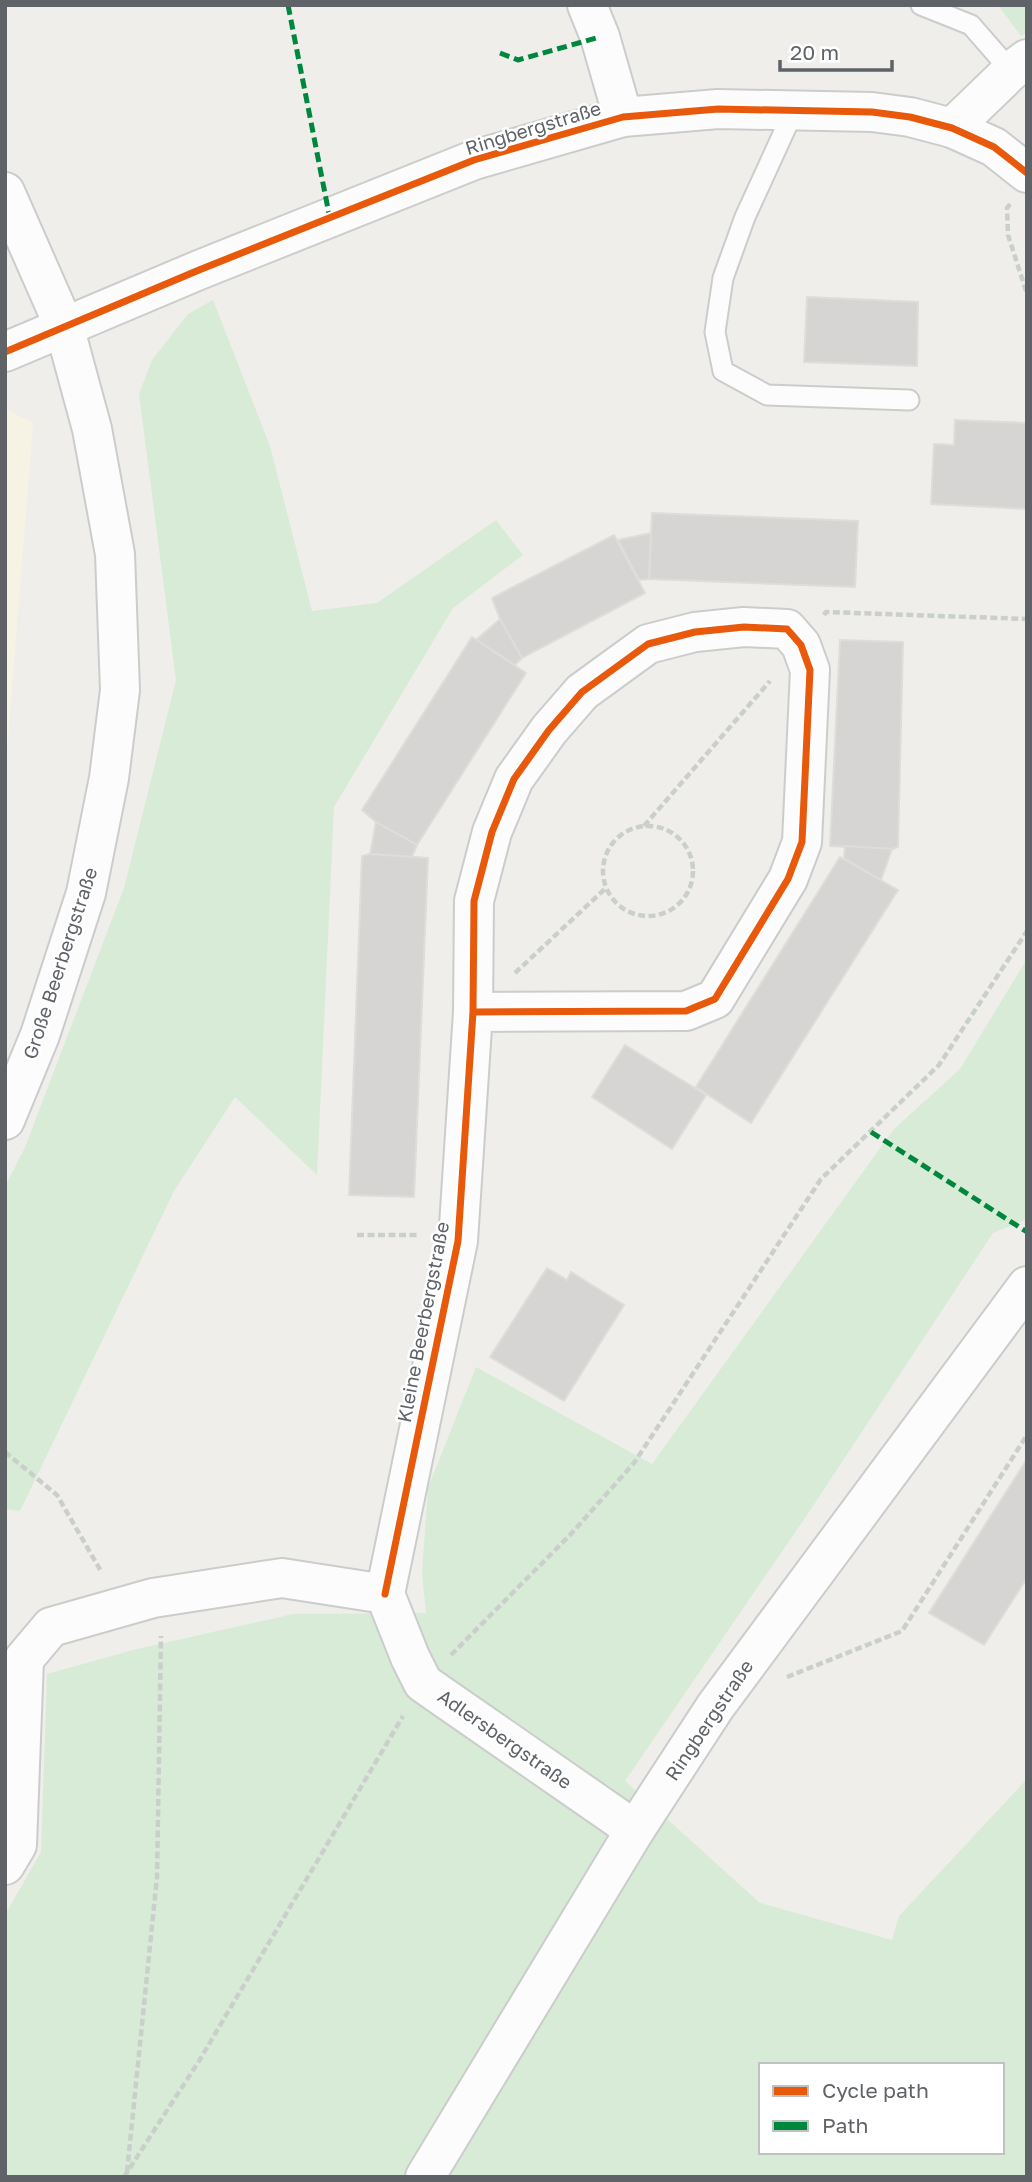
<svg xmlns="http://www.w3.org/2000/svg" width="1032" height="2182" font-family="'Golos Text',sans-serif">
  <rect width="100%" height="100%" fill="#efeeea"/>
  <path fill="#f7f3e4" d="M5,409L33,423L5,776Z"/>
  <g fill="#d8ebd6" fill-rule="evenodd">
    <path d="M998,5H1027V32L1021,36Z"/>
    <path d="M213,300L270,446L312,611L377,603L496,520L523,555L453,608L334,807L317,1175L235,1097L174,1191L20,1511L5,1509V1187L25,1147L124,888L176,680L139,394L152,360L188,314Z"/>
    <path d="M1027,959V1219L993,1233L807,1515L625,1781L760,1903L892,1940L899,1916L1027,1779V2177H5V1915L41,1852L47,1674L133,1650L293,1614L426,1613L422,1572L428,1488L476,1367L652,1464L894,1129L960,1069ZM761,2065H1002V2152H761Z"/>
  </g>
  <g fill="#d6d5d3" stroke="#deddd9" stroke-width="2">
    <path d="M807,297L918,302L917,366L804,362Z"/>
    <path d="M955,420L1027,423V509L931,504L934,444L954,445Z"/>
    <path d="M652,513L858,521L855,587L649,579Z"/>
    <path d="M651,533L649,579L639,580L618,540Z"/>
    <path d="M614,535L645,593L522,658L500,619L492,598Z"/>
    <path d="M500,619L522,658L515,665L476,640Z"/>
    <path d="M472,637L526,673L417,845L376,822L362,810Z"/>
    <path d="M840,640L903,642L898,847L892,849L830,846Z"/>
    <path d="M376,822L417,845L412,857L370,854Z"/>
    <path d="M845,846L892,849L881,880L844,858Z"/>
    <path d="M370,854L428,858L414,1197L349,1195L362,856Z"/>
    <path d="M840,857L898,890L751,1123L696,1087Z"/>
    <path d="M625,1045L706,1095L672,1149L592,1097Z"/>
    <path d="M547,1268L567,1280L571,1272L624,1305L564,1401L490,1357Z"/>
    <path d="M1027,1459V1578L984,1645L929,1613Z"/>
  </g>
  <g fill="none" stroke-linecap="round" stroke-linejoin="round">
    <defs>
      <g id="service">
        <path d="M921,5L971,25L1011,71"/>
        <path d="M794,110L745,217L723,278L715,332L723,371L767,395L909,400"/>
      </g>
      <g id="minor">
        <path d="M587,5L600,37L623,117"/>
        <path d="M952,128L1011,71L1027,59"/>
        <path d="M5,352L199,270L474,160L623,117L718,109L872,112L910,117L952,128L994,147L1027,173"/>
        <path d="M385,1594L458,1241L473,1012L686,1011L715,999L788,879L802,842L810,670L801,645L787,629L744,627L695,632L648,644L582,692L549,730L514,779L492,832L474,901L473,1012"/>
        <path d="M5,1865L17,1845L24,1659L51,1627L153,1598L282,1578L385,1594L410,1657L423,1683L635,1830"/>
        <path d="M425,2177L635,1830L715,1707L1027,1286"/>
      </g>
      <path id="tertiary" d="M5,192L64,326L92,429L115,554L120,690L109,778L86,893L40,1035L5,1120"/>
    </defs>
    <use href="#service" stroke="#cbcccc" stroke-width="23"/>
    <use href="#minor" stroke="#cbcccc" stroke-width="42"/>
    <use href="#tertiary" stroke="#cbcccc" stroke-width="42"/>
    <g stroke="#cacfcc" stroke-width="4.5" stroke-dasharray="7 3.5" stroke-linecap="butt">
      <path d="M1010,204L1007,208L1008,235L1027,294"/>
      <path d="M824,615L826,612L1027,619"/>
      <path d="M644,826L770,681"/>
      <circle cx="648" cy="871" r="45"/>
      <path d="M515,973L607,887"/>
      <path d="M357,1235H419"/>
      <path d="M5,1452L57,1495L102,1573"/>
      <path d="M451,1655L570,1535L634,1463L821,1179L939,1065L1027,931"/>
      <path d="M787,1677L902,1631L1027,1435"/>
      <path d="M127,2172L157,1877L161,1636"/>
      <path d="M124,2177L199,2061L403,1716"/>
    </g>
    <use href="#service" stroke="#fdfcfc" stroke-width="19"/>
    <use href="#minor" stroke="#fdfcfc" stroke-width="38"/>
    <use href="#tertiary" stroke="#fdfcfc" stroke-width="38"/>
    <g stroke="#00873e" stroke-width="5" stroke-dasharray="10 5" stroke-linecap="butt">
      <path d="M288,5L330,219"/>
      <path d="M500,53L518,60L600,37"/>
      <path d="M871,1132L1027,1232"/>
    </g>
    <defs>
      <g id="cycleway">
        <path d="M5,352L199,270L474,160L623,117L718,109L872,112L910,117L952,128L994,147L1027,173"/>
        <path d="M385,1594L458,1241L473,1012L686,1011L715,999L788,879L802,842L810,670L801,645L787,629L744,627L695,632L648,644L582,692L549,730L514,779L492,832L474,901L473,1012"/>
      </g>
    </defs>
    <use href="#cycleway" stroke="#fff" stroke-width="11"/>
    <use href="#cycleway" stroke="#e8590c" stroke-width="7"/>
  </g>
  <g text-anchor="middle" stroke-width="5" stroke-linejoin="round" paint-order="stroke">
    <g font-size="19" fill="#5f6368" stroke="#fff">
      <text transform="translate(533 128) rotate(-17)" y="7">Ringbergstraße</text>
      <text transform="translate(60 963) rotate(-72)" y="7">Große Beerbergstraße</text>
      <text transform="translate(423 1322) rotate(-79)" y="7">Kleine Beerbergstraße</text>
      <text transform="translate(709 1720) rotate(-56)" y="7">Ringbergstraße</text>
      <text transform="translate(505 1739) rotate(35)" y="7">Adlersbergstraße</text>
    </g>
  </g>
  <rect width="1032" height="2182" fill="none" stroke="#5f6368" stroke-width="14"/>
  <rect x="759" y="2063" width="245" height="91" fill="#ffffff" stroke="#bfc1c3" stroke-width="2"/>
  <rect x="773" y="2086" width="35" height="10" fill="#e8590c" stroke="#bfc1c3" stroke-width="2"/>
  <text x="822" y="2098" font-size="21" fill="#5f6368">Cycle path</text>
  <rect x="773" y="2121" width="35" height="10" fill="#00873e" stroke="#bfc1c3" stroke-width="2"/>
  <text x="822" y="2133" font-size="21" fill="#5f6368">Path</text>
  <path d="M780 60v10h112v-10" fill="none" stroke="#5f6368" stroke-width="3.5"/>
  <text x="790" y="60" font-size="21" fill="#5f6368" stroke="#ffffff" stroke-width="5" paint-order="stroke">20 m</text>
</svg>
